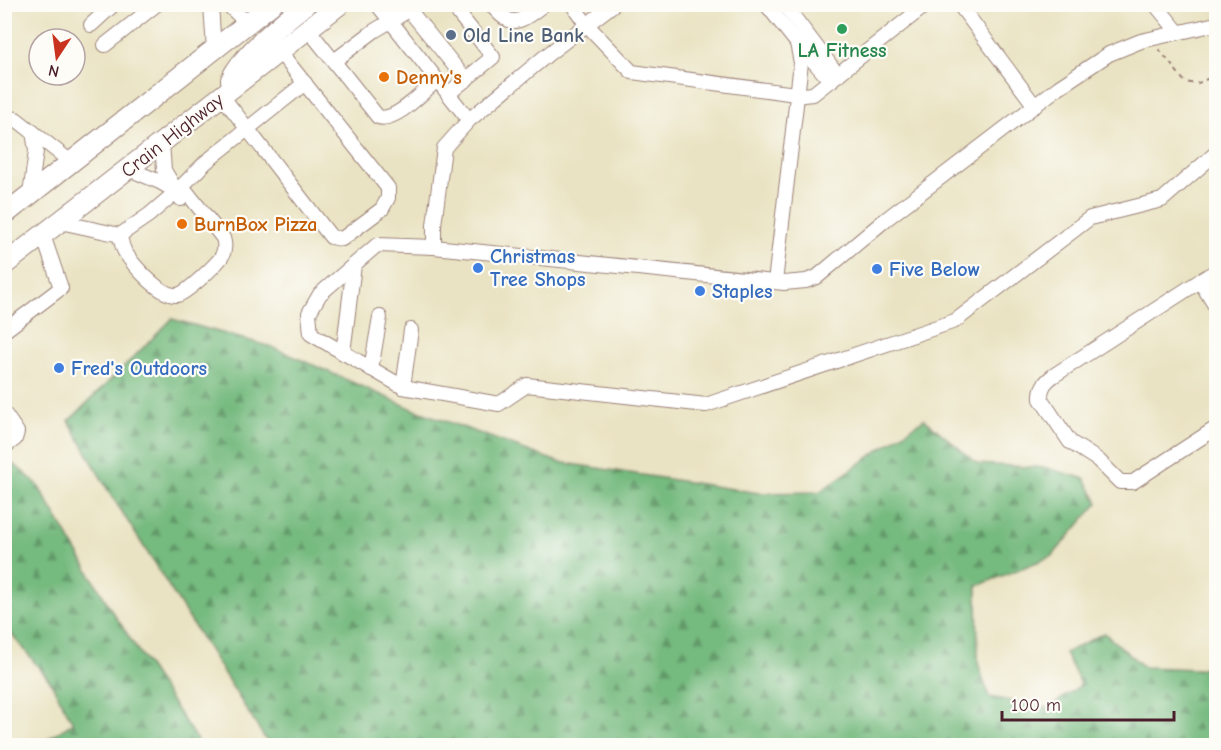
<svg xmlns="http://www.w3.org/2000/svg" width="1221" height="750" font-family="'Comic Neue',sans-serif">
  <defs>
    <pattern id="forest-firs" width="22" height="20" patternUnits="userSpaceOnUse" patternTransform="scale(1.5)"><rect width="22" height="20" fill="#74ba7e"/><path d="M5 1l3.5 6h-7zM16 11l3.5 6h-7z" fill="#619767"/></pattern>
  </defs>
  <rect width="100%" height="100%" fill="#fdfcf7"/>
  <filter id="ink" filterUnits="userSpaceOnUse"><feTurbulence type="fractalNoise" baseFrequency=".0167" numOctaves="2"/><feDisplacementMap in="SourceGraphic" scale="12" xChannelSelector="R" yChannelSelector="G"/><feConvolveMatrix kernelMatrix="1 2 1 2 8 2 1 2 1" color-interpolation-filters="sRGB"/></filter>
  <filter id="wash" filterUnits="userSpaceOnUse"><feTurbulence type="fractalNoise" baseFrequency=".008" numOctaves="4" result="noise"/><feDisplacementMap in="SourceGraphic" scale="24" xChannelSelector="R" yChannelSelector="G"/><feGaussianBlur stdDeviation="1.35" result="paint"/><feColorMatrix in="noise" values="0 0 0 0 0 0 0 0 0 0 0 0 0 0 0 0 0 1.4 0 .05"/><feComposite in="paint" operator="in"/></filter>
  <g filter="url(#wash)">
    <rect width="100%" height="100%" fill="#eae3c3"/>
    <g fill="url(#forest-firs)" stroke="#5f6c54" stroke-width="1.5">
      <path d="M172,319L272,347L413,409L558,462L759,493L819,492L924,419L978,464L1047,468L1085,479L1098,503L1052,556L977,586L978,663L989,697L1048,708L1081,685L1065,653L1104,633L1144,667L1198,669L1216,664V745H269L108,490L69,421Z"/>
      <path d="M14,464L37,484L112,611L200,745H38L73,723L50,681L5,626V471Z"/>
    </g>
  </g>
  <g filter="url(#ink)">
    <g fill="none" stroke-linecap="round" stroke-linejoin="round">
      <defs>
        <g id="minor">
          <path d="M211,4L214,50"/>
          <path d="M227,4L248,24"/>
          <path d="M377,4L469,120"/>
          <path d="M491,4C512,31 520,22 544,4"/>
          <path d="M572,4L587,25L632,72L803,95L813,94L818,90L927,4"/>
          <path d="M614,4L547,55L469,120L444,148L434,225V247L784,283L806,281L817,277L885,220L1059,87L1109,54L1141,41L1216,24"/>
          <path d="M766,4L797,43L801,63L775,282"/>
          <path d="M784,4L838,75"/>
          <path d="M959,4L1035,106"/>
          <path d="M1155,4L1178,32"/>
          <path d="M410,11L466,80"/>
          <path d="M91,25L114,4"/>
          <path d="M308,29L378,117C395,123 424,91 437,80"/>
          <path d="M797,43L831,81"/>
          <path d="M105,45L157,4"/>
          <path d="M334,61L374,31L419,4"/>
          <path d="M448,94L493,57L459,14"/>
          <path d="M222,96L331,237L342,239L382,209L388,198V188L279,51"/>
          <path d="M4,120L12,118L16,119L71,162"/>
          <path d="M162,143L164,170L181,199"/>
          <path d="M129,169L160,182L172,189"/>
          <path d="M30,195L36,151L33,132"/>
          <path d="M60,222L120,235L149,215L176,192L206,162L305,83"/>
          <path d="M120,235C121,241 122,247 125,252C133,265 161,297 177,295C186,294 217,264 222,256C225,250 225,244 223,238L182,186"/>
          <path d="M434,247L377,245L320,294L309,313L311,334L403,387L499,404L527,385L706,405L955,321L1090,218L1162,200L1216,153"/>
          <path d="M1200,281L1216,271"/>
          <path d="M1216,307L1200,281L1053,376C1045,382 1040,388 1041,399L1070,442L1098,460L1120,482H1133L1216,428"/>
          <path d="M4,331L61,288L43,235"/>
          <path d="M343,353L354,265"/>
          <path d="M371,369L380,317"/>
          <path d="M403,387L411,330"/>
          <path d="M4,413L17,432L15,439L4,447"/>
        </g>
        <g id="highway">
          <path d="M231,80C240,57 285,20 306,4"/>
          <path d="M4,215L272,4"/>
          <path d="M4,265L340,4"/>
        </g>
      </defs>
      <use href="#minor" stroke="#9a8177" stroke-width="16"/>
      <use href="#highway" stroke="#9a8177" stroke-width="22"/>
      <g stroke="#9a8177" stroke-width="2" stroke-dasharray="4.5 4.5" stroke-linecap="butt">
        <path d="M431,6L437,13"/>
        <path d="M1159,49L1185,82L1196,84L1216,75"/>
      </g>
      <use href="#minor" stroke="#fff" stroke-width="14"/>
      <use href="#highway" stroke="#fff" stroke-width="20"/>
    </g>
  </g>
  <circle fill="#2e9e5b" stroke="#fdfcf7" stroke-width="2" cx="842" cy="29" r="6"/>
  <circle fill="#5c6f8a" stroke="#fdfcf7" stroke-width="2" cx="451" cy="35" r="6"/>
  <g fill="#e8710a" stroke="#fdfcf7" stroke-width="2">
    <circle cx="384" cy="77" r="6"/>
    <circle cx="182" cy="224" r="6"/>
  </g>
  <g fill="#3f7fe0" stroke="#fdfcf7" stroke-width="2">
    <circle cx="478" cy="268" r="6"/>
    <circle cx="877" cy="269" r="6"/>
    <circle cx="700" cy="291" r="6"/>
    <circle cx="59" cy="368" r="6"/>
  </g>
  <g text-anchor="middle" stroke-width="4.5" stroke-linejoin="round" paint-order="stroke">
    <g font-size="20" font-weight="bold" fill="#4e5e75" stroke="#fdfcf7" text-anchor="start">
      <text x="463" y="42">Old Line Bank</text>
    </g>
    <g font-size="20" font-weight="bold" fill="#27864d" stroke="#fdfcf7">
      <text x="842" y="57">LA Fitness</text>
    </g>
    <g font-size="20" font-weight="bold" fill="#c56008" stroke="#fdfcf7" text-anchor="start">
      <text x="396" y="84">Denny's</text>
      <text x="194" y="231">BurnBox Pizza</text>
    </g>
    <g font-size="20" fill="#4a1f2b" stroke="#fdfcf7">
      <text transform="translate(172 135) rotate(-38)" y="7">Crain Highway</text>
    </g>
    <g font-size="20" font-weight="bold" fill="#366cbe" stroke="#fdfcf7" text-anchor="start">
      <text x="490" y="263">Christmas<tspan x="490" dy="23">Tree Shops</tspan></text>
      <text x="889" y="276">Five Below</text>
      <text x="712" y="298">Staples</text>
      <text x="71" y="375">Fred's Outdoors</text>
    </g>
  </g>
  <rect width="1221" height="750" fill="none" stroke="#fdfcf7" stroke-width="24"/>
  <g transform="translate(57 57) rotate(193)"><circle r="28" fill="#fdfcf7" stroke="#b5a4a5" stroke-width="1.5"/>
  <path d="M0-4.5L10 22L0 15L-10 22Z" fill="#c8321e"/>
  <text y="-9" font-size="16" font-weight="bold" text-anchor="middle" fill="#4a1f2b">N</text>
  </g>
  <path d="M1002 711v9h172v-9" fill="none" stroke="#4a1f2b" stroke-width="3"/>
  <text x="1011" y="711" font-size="18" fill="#4a1f2b" stroke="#fdfcf7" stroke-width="4.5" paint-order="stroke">100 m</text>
</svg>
